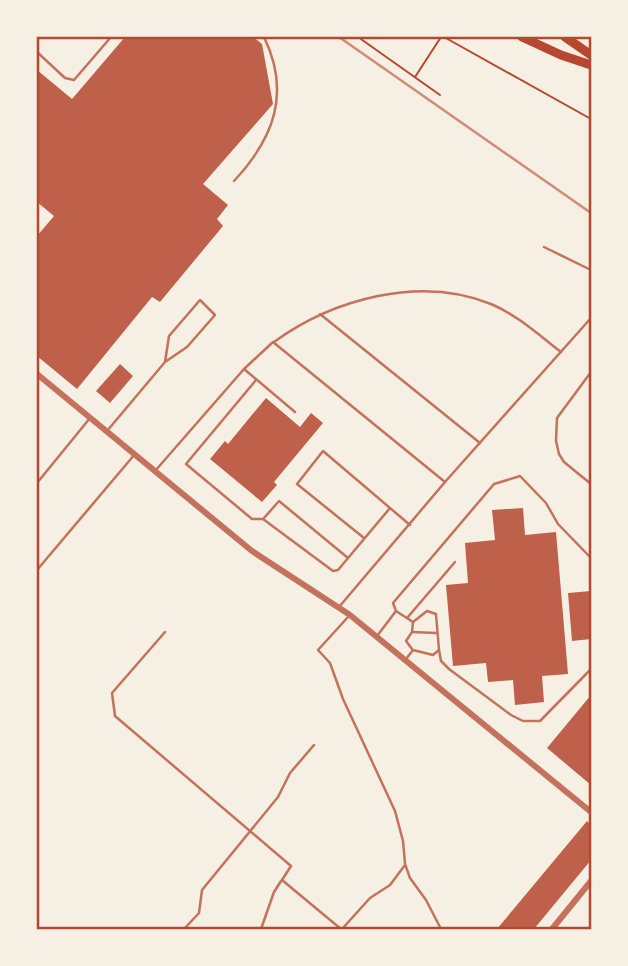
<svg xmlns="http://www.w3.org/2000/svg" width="628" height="966" font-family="Ubuntu,sans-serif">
  <rect width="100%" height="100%" fill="#f6efe4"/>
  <g fill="#bf614a">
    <path d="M125,37H253L262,44L273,104L203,184L228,205L217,219L223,226L160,302L152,297L77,389L37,356V236L54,216L37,202V70L72,99Z"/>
    <path d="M120,364L133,376L110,403L96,391Z"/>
    <path d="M266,398L300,427L311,413L323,423L274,482L277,485L262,502L210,459L225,441L228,444Z"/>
    <path d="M523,508L525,535L556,532L568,674L542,676L544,702L515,705L513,680L488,682L486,663L453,666L446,585L468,583L465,543L495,540L492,510Z"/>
    <path d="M591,591V639L572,641L568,593Z"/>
    <path d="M591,695V785L547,748Z"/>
    <path d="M587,821L591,825V860L534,929H497Z"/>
  </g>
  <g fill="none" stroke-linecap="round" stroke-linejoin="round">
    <g stroke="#b5482f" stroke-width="2">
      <path d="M358,37L440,95"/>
      <path d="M444,37L591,119"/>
      <path d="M415,77L441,37"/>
    </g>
    <g stroke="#c5725c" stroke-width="2.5">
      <path d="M37,52L65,78L74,80L111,37"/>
      <path d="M234,181C274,138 291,93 264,37"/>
      <path d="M544,247L591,270"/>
      <path d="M320,314L480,443"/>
      <path d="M274,342C333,299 420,275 491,304C517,315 539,335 561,352"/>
      <path d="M244,369L295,412"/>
      <path d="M591,372L557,418L556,441L559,454L564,462L591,484"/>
      <path d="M256,380L186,464L252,519H263L333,571L338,570L390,508"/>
      <path d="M107,431L165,362L169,336L200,300L215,315L187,347L165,362"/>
      <path d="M155,471L244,369L273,342L445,482L339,607"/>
      <path d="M445,482L591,318"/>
      <path d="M37,483L90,418"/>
      <path d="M264,518L279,501L348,558"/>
      <path d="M364,538L297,484L323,451L410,525"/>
      <path d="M37,570L135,454"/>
      <path d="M396,611L413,622L427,611L436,614L439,650L433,655L413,650L406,659"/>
      <path d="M348,617L318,650L330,663L343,699L395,811L403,841L405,864L410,878L426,900L441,929"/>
      <path d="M407,618L455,562"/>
      <path d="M165,632L112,693L115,716L291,866L282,880L341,929"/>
      <path d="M412,632L436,633"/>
      <path d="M377,636L396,611L393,603L494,484L520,476L546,503L558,524L591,558"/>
      <path d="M412,649L406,641L412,632L413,622"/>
      <path d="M439,650L441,661L449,669L511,715L523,721H540L591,669"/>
      <path d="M184,929L199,913L202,890L278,797L290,773L314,745"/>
      <path d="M261,929L274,892L281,881"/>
      <path d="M342,929L370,898L390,885L405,865"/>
    </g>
    <g stroke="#c5725c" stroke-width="6">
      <path d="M37,374L252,551L350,615L591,812"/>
      <path d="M552,929L591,881"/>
    </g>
    <g stroke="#b5482f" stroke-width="9">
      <path d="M522,37L561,55L591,65"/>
      <path d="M565,37L591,55"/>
    </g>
    <path stroke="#cf8b77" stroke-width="2.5" d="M339,37L591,213"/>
  </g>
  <rect width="628" height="966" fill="none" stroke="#f6efe4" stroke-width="77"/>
  <rect x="38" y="38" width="552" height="890" fill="none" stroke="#b5482f" stroke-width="2.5"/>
</svg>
